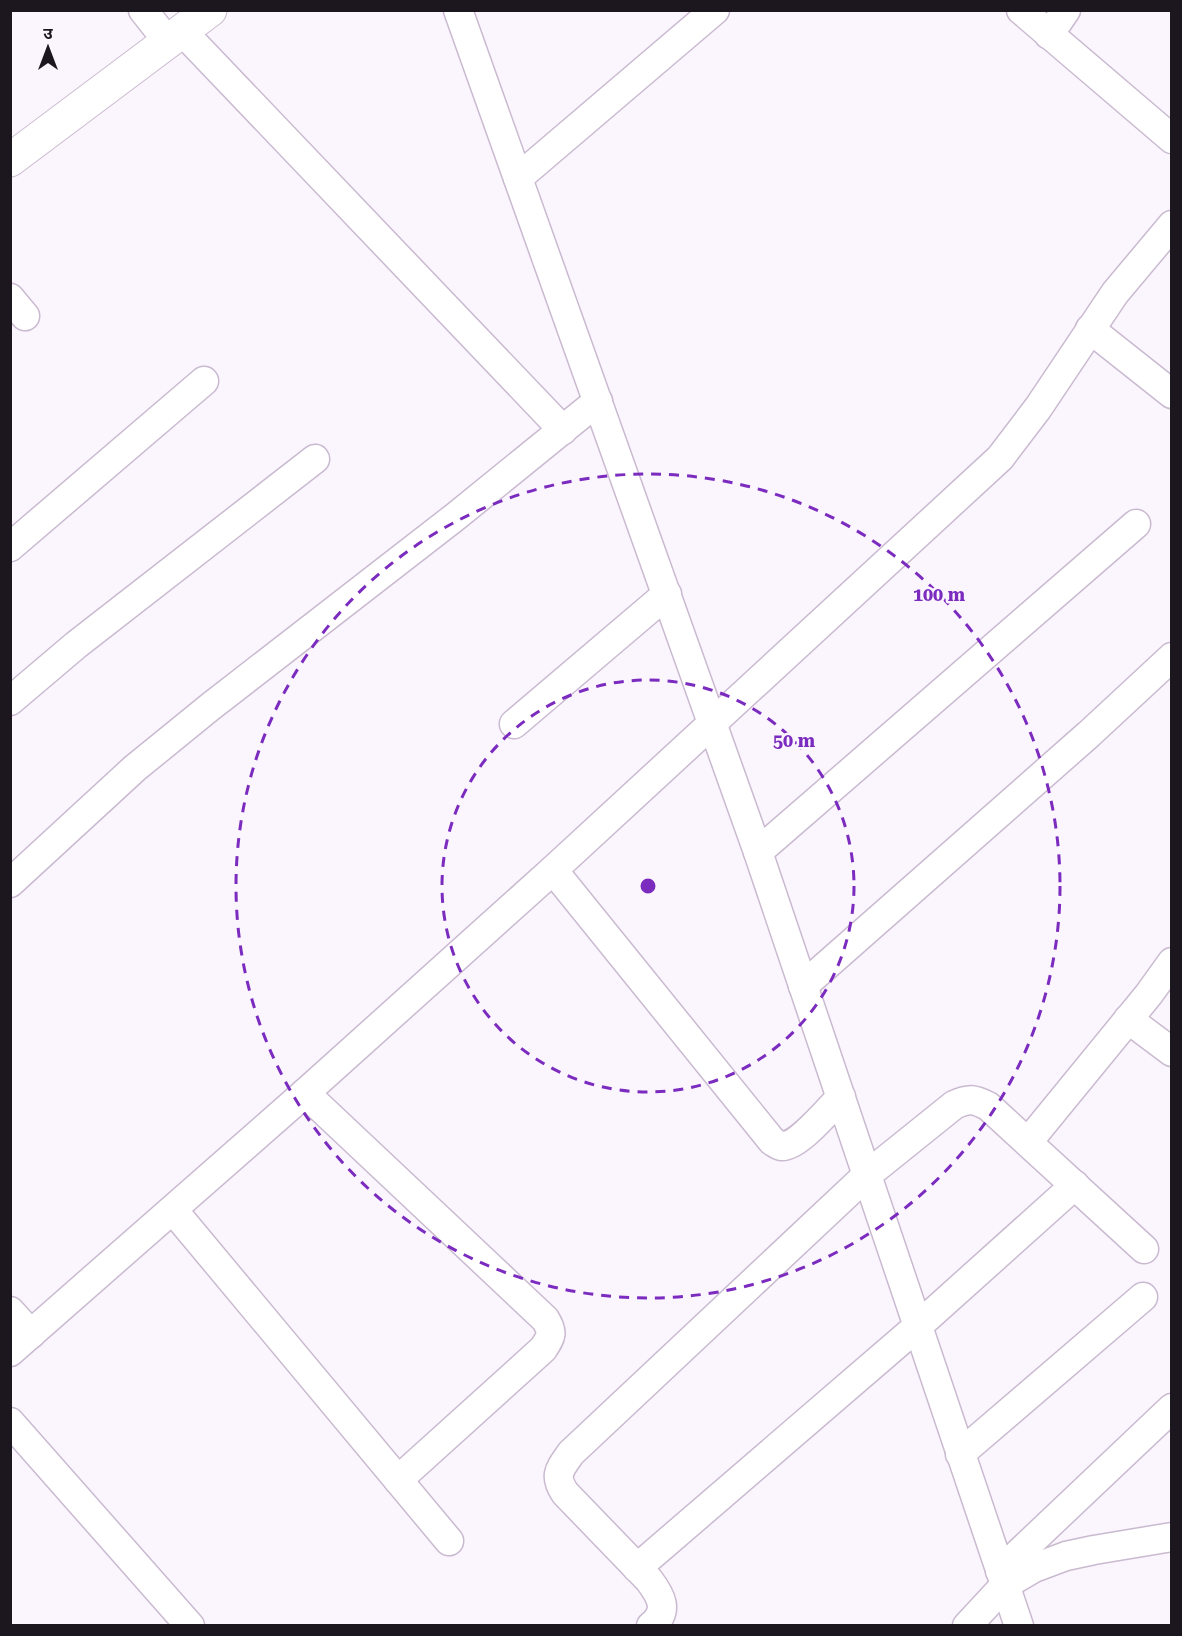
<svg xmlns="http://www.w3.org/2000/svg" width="1182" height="1636" font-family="'Roboto Serif','Noto Sans Devanagari',serif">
  <rect width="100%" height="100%" fill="#fbf5fe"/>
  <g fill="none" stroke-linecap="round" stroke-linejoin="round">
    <defs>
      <g id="minor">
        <path d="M143,10L169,43"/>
        <path d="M458,10L758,852L1019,1626"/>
        <path d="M1021,10L1172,139"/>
        <path d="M183,32L563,430"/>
        <path d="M1049,35L1066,10"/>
        <path d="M518,178L715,10"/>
        <path d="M10,298L25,316"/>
        <path d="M1090,329L1172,394"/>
        <path d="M10,547L204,381"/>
        <path d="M10,701L76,645L315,459"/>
        <path d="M514,724L667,594"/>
        <path d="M758,852L1136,524"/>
        <path d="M553,870L772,1141C773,1142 780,1146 781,1146C797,1148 829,1109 841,1097"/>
        <path d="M10,883L135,768L210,707L455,517L598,401"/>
        <path d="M803,986L1089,734L1172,657"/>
        <path d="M1128,1019L1172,1052"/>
        <path d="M305,1093L545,1319C554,1333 551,1337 543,1349L398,1480"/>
        <path d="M1028,1142L1149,994L1172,962"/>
        <path d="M173,1210L449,1541"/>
        <path d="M10,1311L31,1334"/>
        <path d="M10,1352L305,1093L553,870L1000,458L1038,408L1115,293L1172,225"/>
        <path d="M10,1422L190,1626"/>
        <path d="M960,1454L1143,1297"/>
        <path d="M637,1568L918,1326L1075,1185"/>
        <path d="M1000,1571L1172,1408"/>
        <path d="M651,1626C670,1611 661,1596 649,1580L565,1493C553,1475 560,1469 571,1453L867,1175L954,1105C969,1098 974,1099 988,1106L1144,1249"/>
        <path d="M967,1626L1005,1585L1034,1568L1066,1556L1094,1550L1172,1537"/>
      </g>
      <path id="tertiary" d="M10,160L210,10"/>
    </defs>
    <use href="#minor" stroke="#cabad0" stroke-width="31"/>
    <use href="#tertiary" stroke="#cabad0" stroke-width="35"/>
    <use href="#minor" stroke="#fff" stroke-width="28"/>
    <use href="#tertiary" stroke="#fff" stroke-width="33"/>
  </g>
  <g fill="none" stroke="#7b2cbf" stroke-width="3" stroke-dasharray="10 8">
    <circle cx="648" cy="886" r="206"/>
    <circle cx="648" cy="886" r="412"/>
  </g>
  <circle cx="648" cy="886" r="9" fill="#7b2cbf" stroke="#fbf5fe" stroke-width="3"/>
  <g font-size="18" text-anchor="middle" font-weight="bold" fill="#7b2cbf" stroke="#fbf5fe" stroke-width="5" stroke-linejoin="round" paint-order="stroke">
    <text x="939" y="601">100 m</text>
    <text x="794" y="747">50 m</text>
  </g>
  <rect width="1182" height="1636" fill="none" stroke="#1c161e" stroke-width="24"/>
  <g transform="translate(48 48)" stroke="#fbf5fe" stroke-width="4.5" paint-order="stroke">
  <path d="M0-4.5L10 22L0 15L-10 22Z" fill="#1c161e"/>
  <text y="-9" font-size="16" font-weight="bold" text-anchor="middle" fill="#1c161e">उ</text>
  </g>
</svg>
